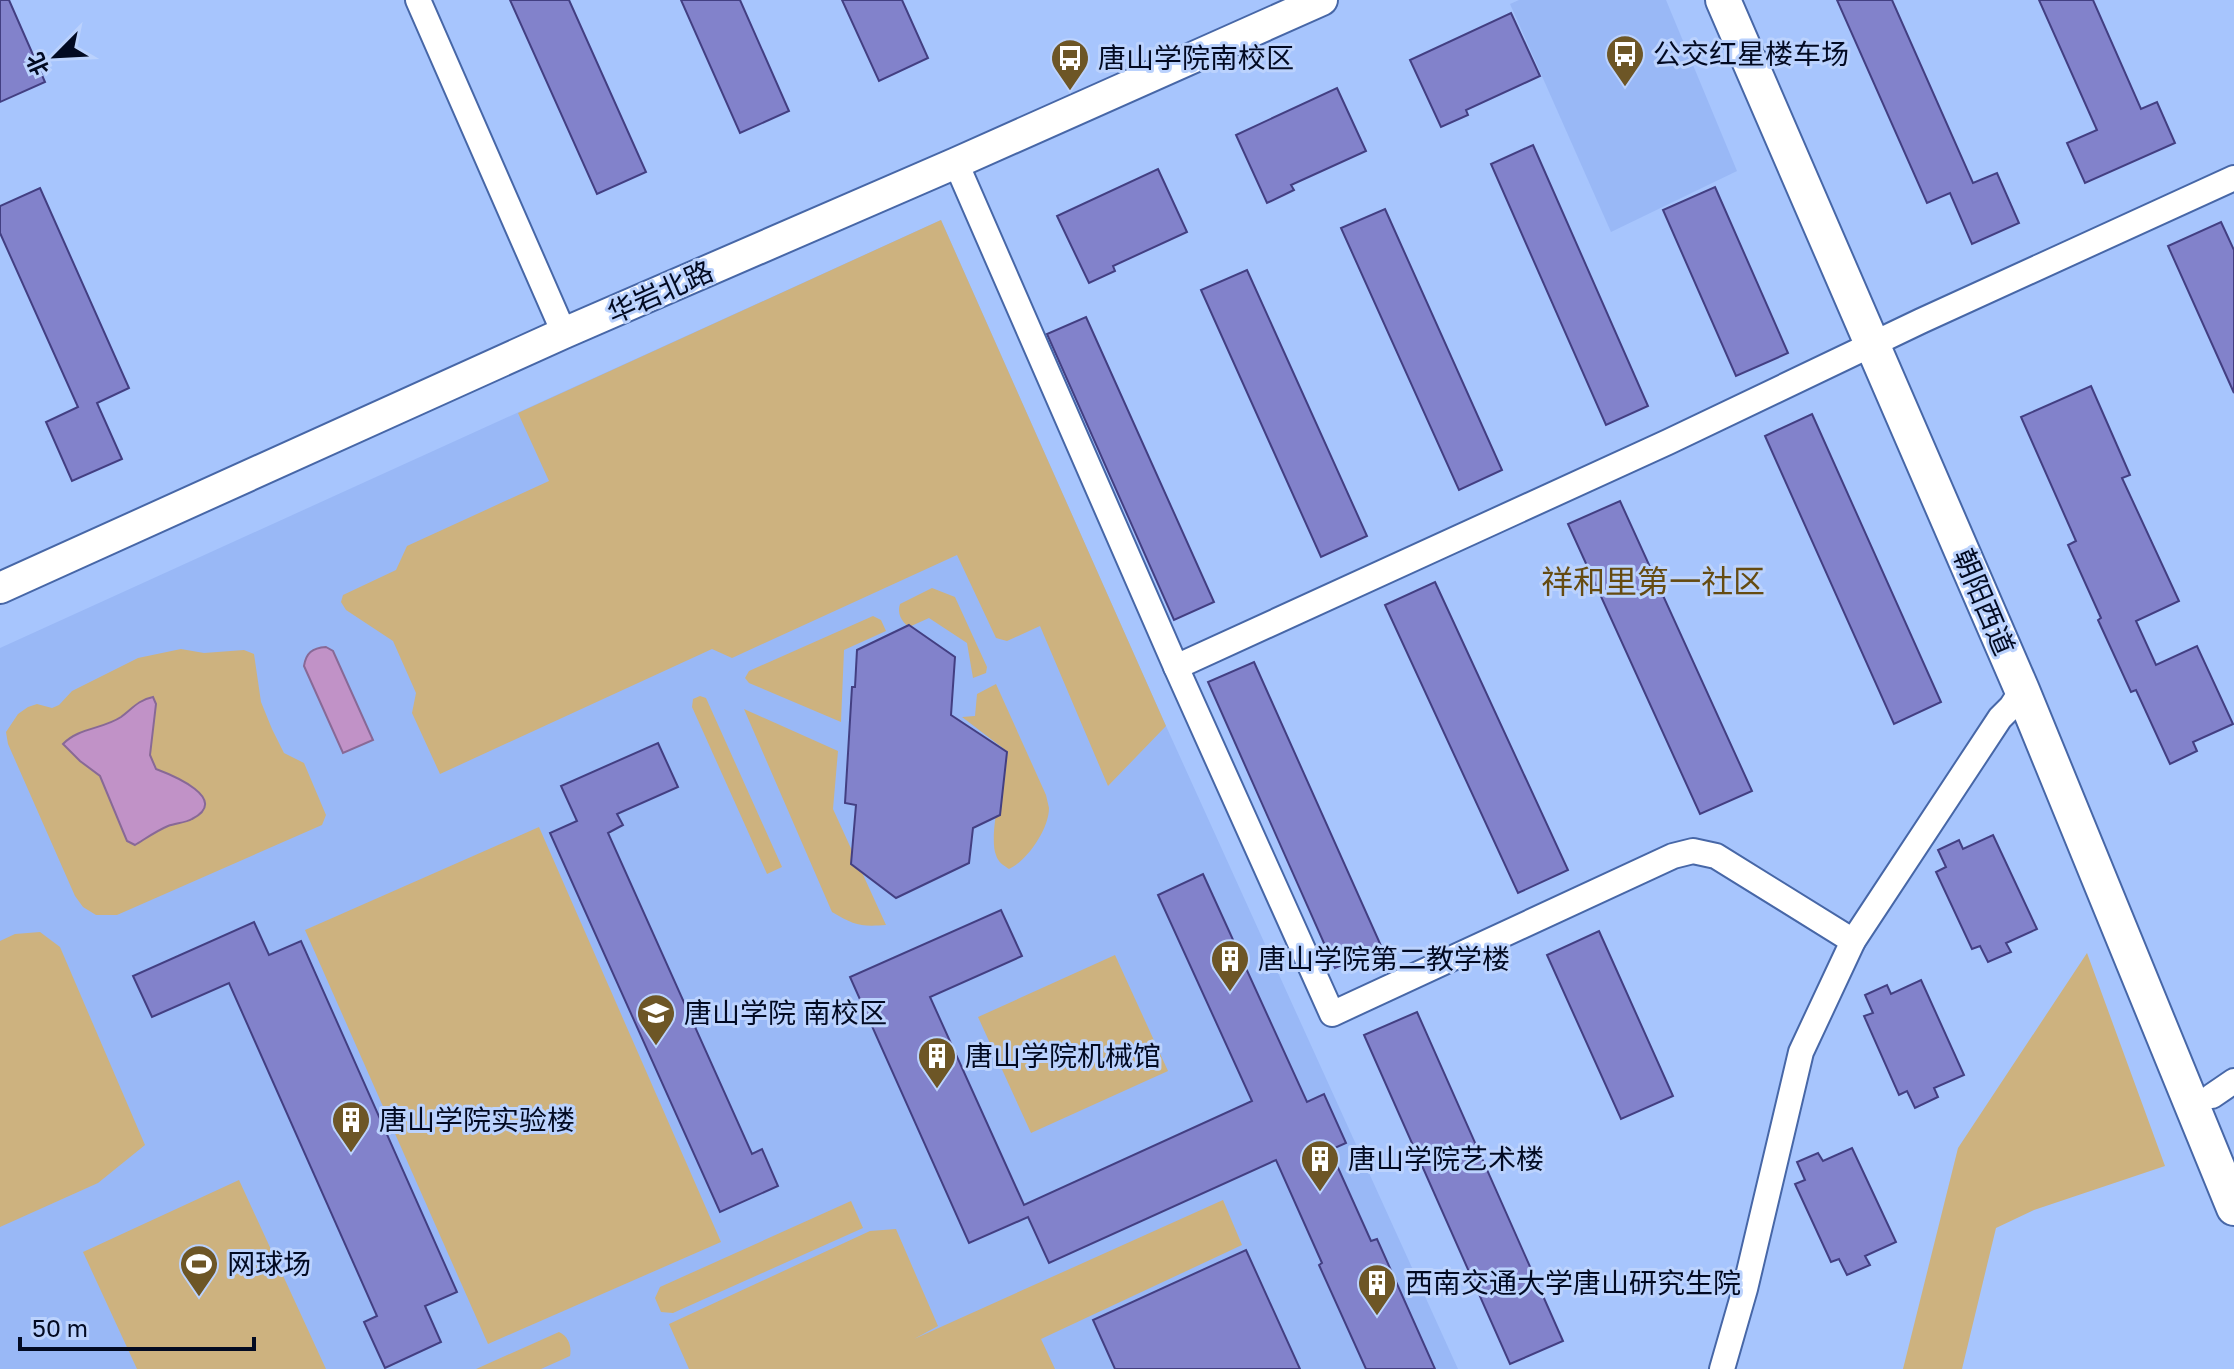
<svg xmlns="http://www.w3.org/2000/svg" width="2234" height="1369" font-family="'Golos Text','Noto Sans SC',sans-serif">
  <rect width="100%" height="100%" fill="#a7c5fd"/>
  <g fill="#99b8f6">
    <path d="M1519,0H1666L1737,171L1611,232L1510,4Z"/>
    <path d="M941,220L1166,726L1458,1369H0V648Z"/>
  </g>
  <g fill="#cdb27f">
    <path d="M941,220L1166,726L1108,786L1040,626L1007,641L996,638L957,555L732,658L712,649L440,774L412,713L416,693L393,641L346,610L341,602L343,595L396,570L407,546L549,481L518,413Z"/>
    <path d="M932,588L955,597L987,667L986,673L973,678L967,643L929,618L909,627C901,621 897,613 900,604Z"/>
    <path d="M873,616L881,620L886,631L844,650L841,722L749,683L745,678L749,671Z"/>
    <path d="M181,649L204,653L244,650L254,654L261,702L272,729L284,753L304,763L326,815L322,825L117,915H96L83,907L75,896L8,744L6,732L18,714L28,707L37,704L52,708L59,705L72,691L138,658Z"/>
    <path d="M996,684L1046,795C1047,799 1048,804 1049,808C1049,829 1027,861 1009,869C1003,865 998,862 996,855C988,836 1004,775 1008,752L962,717L975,716L977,694Z"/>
    <path d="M700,696L706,698L782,867L767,874L692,707L693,699Z"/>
    <path d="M744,709L838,751L833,809L886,925C860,927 854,925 832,912Z"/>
    <path d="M539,827L721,1242L488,1344L305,930Z"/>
    <path d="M40,932L60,947L145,1145L98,1183L0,1227V941L15,934Z"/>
    <path d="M2087,953L2165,1166L2034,1210L1996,1228L1962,1369H1903L1958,1148Z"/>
    <path d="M1115,955L1168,1071L1031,1133L978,1017Z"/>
    <path d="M239,1180L326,1369H137L83,1252Z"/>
    <path d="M1223,1200L1242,1245L1041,1339L1055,1369H689L669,1324L870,1231L896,1229L938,1326L914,1339Z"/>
    <path d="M851,1201L863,1228L673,1313L661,1312L655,1298L660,1287Z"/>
    <path d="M559,1332C568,1336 572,1346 570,1356L541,1369H476Z"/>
  </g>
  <g fill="#c192c7" stroke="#886996" stroke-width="2">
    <path d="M326,647L333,651L373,740L343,753L304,666C306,653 312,648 326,647Z"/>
    <path d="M153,697L156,704L150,755L156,769C172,775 231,799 192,819C185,823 176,823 168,826C156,831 145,839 135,845L127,841L100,776L80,761L63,744C78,728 103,729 121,717C132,709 138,700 153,697Z"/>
  </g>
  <g fill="#8282cb" stroke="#433f82" stroke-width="2">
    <path d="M0,0H9L45,82L0,102Z"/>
    <path d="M510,0H569L646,172L597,194Z"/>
    <path d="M681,0H740L789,111L740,133Z"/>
    <path d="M842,0H902L928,58L879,81Z"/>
    <path d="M1837,0H1892L1973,183L1997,173L2019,223L1972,244L1950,193L1927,203Z"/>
    <path d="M2039,0H2093L2141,109L2157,102L2175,143L2085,183L2067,143L2097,130Z"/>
    <path d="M1511,13L1540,76L1466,110L1468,115L1441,127L1410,60Z"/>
    <path d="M1337,88L1366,151L1291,185L1294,190L1267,203L1236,135Z"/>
    <path d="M1533,145L1648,406L1606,425L1491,164Z"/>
    <path d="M1158,169L1187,232L1113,266L1115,271L1089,283L1057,216Z"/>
    <path d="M1715,187L1788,353L1736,376L1663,210Z"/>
    <path d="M40,188L129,388L97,403L122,459L72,481L46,422L78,407L0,233V206Z"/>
    <path d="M1385,209L1502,470L1459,490L1341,228Z"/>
    <path d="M2221,222L2234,250V393L2168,246Z"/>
    <path d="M1247,270L1367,536L1321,557L1201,290Z"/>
    <path d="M1086,317L1214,602L1174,620L1047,334Z"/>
    <path d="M2091,386L2130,475L2122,478L2179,601L2136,621L2156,665L2197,646L2233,724L2193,742L2197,751L2170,764L2136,690L2131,692L2098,620L2101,618L2068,545L2076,541L2021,417Z"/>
    <path d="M1812,414L1941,702L1894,724L1765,436Z"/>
    <path d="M1620,501L1752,791L1700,814L1568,524Z"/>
    <path d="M1435,582L1568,870L1518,893L1385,605Z"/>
    <path d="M909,625L955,657L951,715L1007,752L1000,815L973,828L969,863L896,898L851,864L856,805L845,803L852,687H855L857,650Z"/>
    <path d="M1254,662L1382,948L1335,968L1208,682Z"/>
    <path d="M658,743L678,787L617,814L623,825L608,833L752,1154L762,1149L778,1186L720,1212L550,833L577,821L561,786Z"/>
    <path d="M1993,835L2037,929L2006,943L2011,952L1988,962L1980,946L1972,949L1936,872L1946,867L1938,850L1959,840L1963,849Z"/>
    <path d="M1203,874L1307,1102L1324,1094L1346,1143L1330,1150L1371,1241L1377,1239L1435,1369H1366L1319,1265L1322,1263L1276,1160L1049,1263L1028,1217L969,1243L850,977L1001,910L1022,956L930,997L1024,1205L1252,1101L1158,895Z"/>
    <path d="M254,922L269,955L301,941L457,1292L425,1306L441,1342L385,1368L364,1322L377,1316L229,983L152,1017L133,976Z"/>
    <path d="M1599,931L1673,1096L1621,1119L1547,955Z"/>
    <path d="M1921,980L1964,1075L1934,1088L1938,1097L1915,1108L1907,1091L1899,1095L1864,1016L1873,1013L1865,995L1887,985L1891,994Z"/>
    <path d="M1417,1012L1563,1341L1510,1364L1364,1035Z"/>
    <path d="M1852,1148L1896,1242L1865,1256L1870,1265L1847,1275L1839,1259L1831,1262L1795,1184L1805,1180L1797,1162L1818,1153L1823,1161Z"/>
    <path d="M1246,1250L1300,1369H1115L1093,1320Z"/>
  </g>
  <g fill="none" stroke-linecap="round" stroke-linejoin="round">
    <defs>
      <g id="minor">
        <path d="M418,0L564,333"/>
        <path d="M956,163L1176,667L1332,1014L1673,856L1693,851L1716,856L1853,941"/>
        <path d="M1176,667L1668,442L1921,321L2234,178"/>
        <path d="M2212,1096L2234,1081"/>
        <path d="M1722,1369L1745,1289L1801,1052L1853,941L2000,718L2011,707L2022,690"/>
      </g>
      <path id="tertiary" d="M0,588L564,333L956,163L1322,0"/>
      <path id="secondary" d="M1723,0L2022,690L2234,1208"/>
    </defs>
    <use href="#minor" stroke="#4767a7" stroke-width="28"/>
    <use href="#tertiary" stroke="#4767a7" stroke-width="34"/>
    <use href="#secondary" stroke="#4767a7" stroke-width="38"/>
    <use href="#minor" stroke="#fff" stroke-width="24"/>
    <use href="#tertiary" stroke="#fff" stroke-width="30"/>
    <use href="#secondary" stroke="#fff" stroke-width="34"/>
  </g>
  <defs>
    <symbol id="bus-pin" viewBox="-11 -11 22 30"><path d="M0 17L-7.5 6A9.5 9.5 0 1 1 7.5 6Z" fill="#6d5626" stroke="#bbd2fd"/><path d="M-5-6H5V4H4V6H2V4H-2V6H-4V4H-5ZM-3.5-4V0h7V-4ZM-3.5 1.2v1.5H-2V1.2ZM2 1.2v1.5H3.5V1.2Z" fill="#fff"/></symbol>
    <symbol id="building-pin" viewBox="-11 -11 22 30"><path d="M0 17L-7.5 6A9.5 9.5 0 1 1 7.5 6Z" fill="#6d5626" stroke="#bbd2fd"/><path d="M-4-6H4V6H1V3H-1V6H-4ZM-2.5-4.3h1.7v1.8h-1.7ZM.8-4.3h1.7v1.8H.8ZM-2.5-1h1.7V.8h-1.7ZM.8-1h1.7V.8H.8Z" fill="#fff"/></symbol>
    <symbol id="university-pin" viewBox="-11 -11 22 30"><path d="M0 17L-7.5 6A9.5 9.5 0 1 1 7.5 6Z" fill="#6d5626" stroke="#bbd2fd"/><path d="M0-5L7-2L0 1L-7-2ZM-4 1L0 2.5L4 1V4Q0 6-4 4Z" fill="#fff"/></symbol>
    <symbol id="stadium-pin" viewBox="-11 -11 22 30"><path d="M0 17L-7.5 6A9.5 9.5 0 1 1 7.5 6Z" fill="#6d5626" stroke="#bbd2fd"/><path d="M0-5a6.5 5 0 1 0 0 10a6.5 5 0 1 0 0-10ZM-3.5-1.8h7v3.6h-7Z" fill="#fff"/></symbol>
  </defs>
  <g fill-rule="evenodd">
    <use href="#bus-pin" x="1603" y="32" width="44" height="60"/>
    <use href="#bus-pin" x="1048" y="36" width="44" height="60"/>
    <use href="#building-pin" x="1208" y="937" width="44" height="60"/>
    <use href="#university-pin" x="634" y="991" width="44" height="60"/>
    <use href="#building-pin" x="915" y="1034" width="44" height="60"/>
    <use href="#building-pin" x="329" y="1098" width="44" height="60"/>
    <use href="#building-pin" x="1298" y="1137" width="44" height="60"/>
    <use href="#stadium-pin" x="177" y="1242" width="44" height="60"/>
    <use href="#building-pin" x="1355" y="1261" width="44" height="60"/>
  </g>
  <g text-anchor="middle" stroke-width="6" stroke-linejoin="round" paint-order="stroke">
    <g font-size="28" fill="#020a22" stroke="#bbd2fd" text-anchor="start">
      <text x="1653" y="64">公交红星楼车场</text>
      <text x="1098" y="68">唐山学院南校区</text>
      <text x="1258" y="969">唐山学院第二教学楼</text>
      <text x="684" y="1023">唐山学院 南校区</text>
      <text x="965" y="1066">唐山学院机械馆</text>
      <text x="379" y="1130">唐山学院实验楼</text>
      <text x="1348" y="1169">唐山学院艺术楼</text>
      <text x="227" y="1274">网球场</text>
      <text x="1405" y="1293">西南交通大学唐山研究生院</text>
    </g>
    <g font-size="28" fill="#020a22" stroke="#bbd2fd">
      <text transform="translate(660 292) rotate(-24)" y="10">华岩北路</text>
      <text transform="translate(1984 602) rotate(67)" y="10">朝阳西道</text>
    </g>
    <g font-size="32" fill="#654b11" stroke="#bbd2fd">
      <text x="1653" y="593">祥和里第一社区</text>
    </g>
  </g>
  <g transform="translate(56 56) rotate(246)" stroke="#bbd2fd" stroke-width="6" paint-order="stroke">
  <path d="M0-6L14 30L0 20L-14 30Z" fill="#020a22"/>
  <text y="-12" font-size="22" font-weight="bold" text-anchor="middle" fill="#020a22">北</text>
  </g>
  <path d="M20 1337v12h234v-12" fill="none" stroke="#020a22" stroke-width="4"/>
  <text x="32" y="1337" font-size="24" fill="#020a22" stroke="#bbd2fd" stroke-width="6" paint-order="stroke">50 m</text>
</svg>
